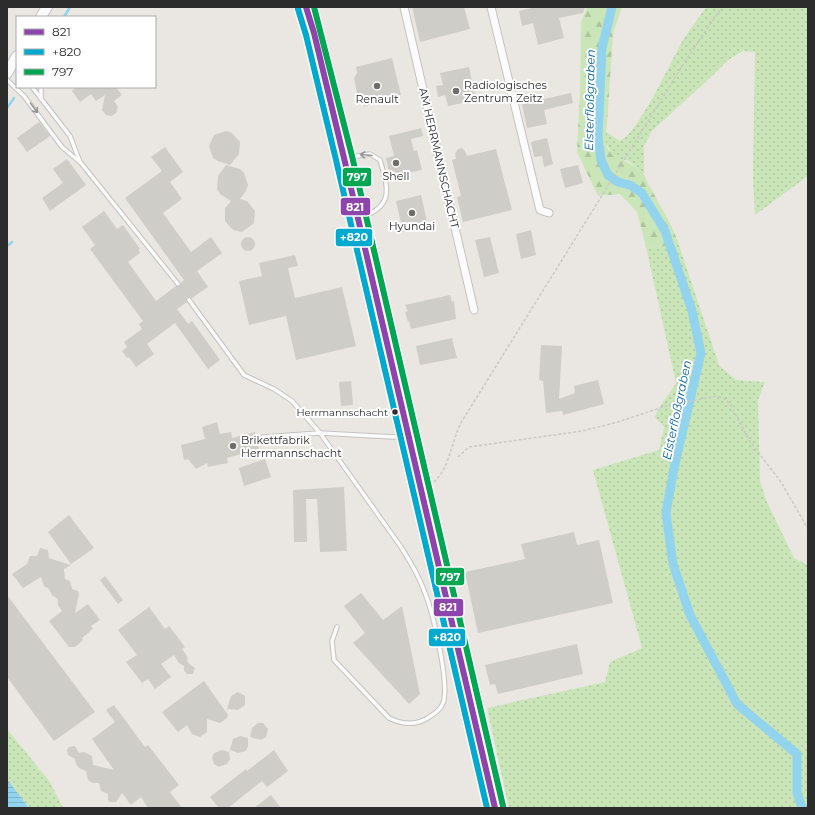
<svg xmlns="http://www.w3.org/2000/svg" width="815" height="815" font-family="Montserrat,sans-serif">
  <defs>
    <pattern id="grass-dots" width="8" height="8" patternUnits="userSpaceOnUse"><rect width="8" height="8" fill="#cae6b9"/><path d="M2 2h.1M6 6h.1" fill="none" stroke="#aec59f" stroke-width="1.8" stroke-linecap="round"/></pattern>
    <pattern id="forest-firs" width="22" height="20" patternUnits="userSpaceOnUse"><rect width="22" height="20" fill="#cae6b9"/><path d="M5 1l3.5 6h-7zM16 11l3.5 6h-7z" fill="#aec59f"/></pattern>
    <pattern id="water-rules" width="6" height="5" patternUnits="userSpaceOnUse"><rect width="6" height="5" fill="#92d3ee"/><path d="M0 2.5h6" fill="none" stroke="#7eb5cc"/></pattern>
  </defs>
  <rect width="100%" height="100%" fill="#eae7e2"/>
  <g fill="url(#grass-dots)">
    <path d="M706,7H808V176L755,215L753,180L755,52L743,51L728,60L712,76L652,131L644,146V174L629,161L616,158L611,153L604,139L605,131L620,141C639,132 671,61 683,40C690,29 699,18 706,7Z"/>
    <path d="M678,242L719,365L736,380L765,382L758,400L760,481L766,500L794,558L808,565V808H509L487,708L605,682L610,662L642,648L593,470L659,450L664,427L655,417C660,404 669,395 676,383L646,247L670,246Z"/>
    <path d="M7,729L50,782L63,808H29L7,779Z"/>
  </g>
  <path fill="url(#forest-firs)" d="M587,7H622L613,33L607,125C599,163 624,153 643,173C646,177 647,183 650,187C660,206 671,222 678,242L670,246L646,247L637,212L620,194L598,196L577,152L580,89L581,22Z"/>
  <path fill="url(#water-rules)" d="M7,779L29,808H7Z"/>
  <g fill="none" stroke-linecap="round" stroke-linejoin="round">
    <g stroke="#92d3ee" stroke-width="2.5">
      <path d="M64,17L70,7"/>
      <path d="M7,108L14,98"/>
      <path d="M7,246L12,242"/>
    </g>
    <path stroke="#92d3ee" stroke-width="9" d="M612,7L602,48L598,138L601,160L608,175L618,182L630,185L642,193L665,231L692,311L701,353L674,468L666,513L673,564L690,615L737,704L797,754V793L802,808"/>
  </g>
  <g fill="#cfcdc8">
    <path d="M412,7H464L470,29L420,42Z"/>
    <path d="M536,7H585L583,13L559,18L564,38L538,45L533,23L522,26L519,11Z"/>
    <path d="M392,58L401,95L365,106L359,103L354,78L357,73L356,67Z"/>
    <path d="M469,67L476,100L448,106L445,95L438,97L436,86L443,85L440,73Z"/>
    <path d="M76,87H116L122,95L114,101L118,107L116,113L111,116L106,115L102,110L105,95L96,101L91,94L80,102L72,91Z"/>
    <path d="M571,93L573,103L544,110L547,124L527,128L522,104Z"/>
    <path d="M39,122L50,136L27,152L17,138Z"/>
    <path d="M421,128L423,136L411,139L414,151L417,150L422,170L390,177L386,158L394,156L389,136Z"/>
    <path d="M226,131L232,133L240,142L239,154L230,165L218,161L213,158L209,146L214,135Z"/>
    <path d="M547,138L553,164L544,167L542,156L534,157L531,142Z"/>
    <path d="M165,147L183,172L170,182L182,199L163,213L191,252L211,237L222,253L197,271L208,287L192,298L187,297V302L177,309L188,324L192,321L220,360L208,369L175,323L147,344L154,354L136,367L129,357L127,358L122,351L127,347L124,342L142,329L139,324L143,321L90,249L95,245L82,227L104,211L117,229L123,225L140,249L138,250L140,253L128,262L156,301L176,286H180L181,283L184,280L125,198L162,171L151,157Z"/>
    <path d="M462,148L465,151L467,156L496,149L512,210L463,222L457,197L461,196L452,160L456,159L455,154L458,149Z"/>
    <path d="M67,159L86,185L50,211L42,198L63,183L53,169Z"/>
    <path d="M226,165L240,169L244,173L248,185L246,191L240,199L247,201L255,211L254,223L242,232L233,230L225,221V208L231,201L220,194L217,189L218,176Z"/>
    <path d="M578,165L583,183L565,188L560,169Z"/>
    <path d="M421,195L428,226L403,232L396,201Z"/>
    <path d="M531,230L536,255L521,259L516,234Z"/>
    <path d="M490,237L499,273L484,277L475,240Z"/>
    <circle cx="248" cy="244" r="7"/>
    <path d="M295,255L298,266L288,268L295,298L342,287L356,346L296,360L286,316L249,325L239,281L262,276L259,263Z"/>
    <path d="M450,295L452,302L454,301L456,319L411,329L409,321L408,322L405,312L408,311L405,305Z"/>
    <path d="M452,338L457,358L420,365L416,346Z"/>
    <path d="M541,345L562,346L559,399L575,393L574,386L598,380L604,404L563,415L562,411L546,413L543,381L539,380Z"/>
    <path d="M351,381L353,405L341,406L339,382Z"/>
    <path d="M217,422L220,434L231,432L232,438L255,432L259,449L227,458L228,463L208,467L207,463L196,469L188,459L184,460L181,445L205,439L202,427Z"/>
    <path d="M265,459L271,477L244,486L239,468Z"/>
    <path d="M344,487L347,551L320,552L317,499H306L307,542H294L293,490Z"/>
    <path d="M69,515L94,548L71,564L48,532Z"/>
    <path d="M574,532L577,545L599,540L613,603L478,633L465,572L525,559L521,544Z"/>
    <path d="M40,548L48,550L49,558L71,565L64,569L65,579L70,581L72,589L78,591L79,594L75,613L88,604L100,620L91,626L93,629L82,638L83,640L75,647H69L49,621L62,611L58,605V599L52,595L49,589L44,586L41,577L23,588L12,574L27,564L30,556H37Z"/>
    <path d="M105,576L123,600L118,604L100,580Z"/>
    <path d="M361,593L383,620L402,606L420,694L409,704L353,643L365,633L344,606Z"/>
    <path d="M7,595L95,712L54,741L7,677Z"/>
    <path d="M149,607L165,629L169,626L185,647L182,649L187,656L188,663L195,668L193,674H187L184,670V666L179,663L174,655L161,664L171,677L155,689L148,679L142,683L126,662L137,655L118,630Z"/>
    <path d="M577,644L583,674L498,694L495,684L490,685L485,665Z"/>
    <path d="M204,681L228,715L227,718L220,723L207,719V732L200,737L192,734L187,725L178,732L162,712Z"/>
    <path d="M238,692L245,696V705L238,710L227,709L231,696Z"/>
    <path d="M114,705L145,747L148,745L179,785L170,792L182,808H148L141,797L131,805L122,793L116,802H110L108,800V794L101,791L99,783H93L88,780L86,771L79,768L76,764L75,759L68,755L67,750L69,747L75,746L79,753L84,752L92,756L93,765L114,770L92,739L115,722L106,710Z"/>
    <path d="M258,723H263L268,729L266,737L261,740L250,737L252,728Z"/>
    <path d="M240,736L248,738V746L246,751L238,753L230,750L233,739Z"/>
    <path d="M222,750L229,752L230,759L227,764L219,767L214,764L212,758L214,753Z"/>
    <path d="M274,750L288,771L267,787L262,781L228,808H219L210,797L246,769L247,771Z"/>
    <path d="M271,795L281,808H254Z"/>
  </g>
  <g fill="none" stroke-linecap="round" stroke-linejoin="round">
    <defs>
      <g id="lane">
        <path d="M7,80L24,96L62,147L81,163L178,284"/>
        <path d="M32,87L70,136L80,162"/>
        <path d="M41,99V87"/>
        <path d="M345,158L370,154L380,160C388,188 395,207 359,218"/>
        <path d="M189,300L244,375L274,389L292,401L320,433L401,547C410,561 419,576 425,593C433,613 450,684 443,703C441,710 433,715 426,719C413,726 401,724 389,718L334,660L332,641L337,627"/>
        <path d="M263,437L320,433L394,437L407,435"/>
      </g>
      <g id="street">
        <path d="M404,7L474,310"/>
        <path d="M491,7L540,210L549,213"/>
      </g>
      <g id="secondary">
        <path d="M41,17L47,7"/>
        <path d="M7,73L17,56"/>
      </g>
      <path id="primary" d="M306,7L314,33L344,158L495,808"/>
    </defs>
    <use href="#lane" stroke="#c4c3c3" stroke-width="5.5"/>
    <use href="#street" stroke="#c4c3c3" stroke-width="9"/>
    <use href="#secondary" stroke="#c4c3c3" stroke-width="12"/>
    <use href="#primary" stroke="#c6c4c2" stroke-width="13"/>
    <g stroke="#c8c8c7" stroke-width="1.5" stroke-dasharray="3 2" stroke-linecap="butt">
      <path d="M458,457L469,447L582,431L618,422L669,405L717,396L725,399L730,404L749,440L781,482L808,529"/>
      <path d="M430,485C450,472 451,440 462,421L686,60L722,7"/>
    </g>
    <use href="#lane" stroke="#fcfbfb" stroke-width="3.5"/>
    <use href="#street" stroke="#fcfbfb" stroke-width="7"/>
    <use href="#secondary" stroke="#fcfbfb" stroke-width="10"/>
    <use href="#primary" stroke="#e7e4d4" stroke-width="11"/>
    <defs>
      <path id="bus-1" d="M306,7L314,33L344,158L495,808"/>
      <path id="bus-2" d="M298,9L306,35L336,160L487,808"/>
      <path id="bus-3" d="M314,7L352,156L503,806"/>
    </defs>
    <use href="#bus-1" stroke="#fff" stroke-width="9"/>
    <use href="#bus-2" stroke="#fff" stroke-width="9"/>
    <use href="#bus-3" stroke="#fff" stroke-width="9"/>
    <use href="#bus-1" stroke="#8e44ad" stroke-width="6"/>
    <use href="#bus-2" stroke="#00a9ce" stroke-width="6"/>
    <use href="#bus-3" stroke="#00a651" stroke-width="6"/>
  </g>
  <defs><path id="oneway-shaft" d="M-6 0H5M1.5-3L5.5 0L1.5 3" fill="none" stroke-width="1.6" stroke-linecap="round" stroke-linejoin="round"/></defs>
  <g stroke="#949494">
    <use href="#oneway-shaft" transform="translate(34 108) rotate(54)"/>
    <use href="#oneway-shaft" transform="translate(366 155) rotate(-175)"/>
  </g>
  <g fill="#6e6d6c" stroke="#fff" stroke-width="1.5">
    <circle cx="377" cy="86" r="4"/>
    <circle cx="456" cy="91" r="4"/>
    <circle cx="396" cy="163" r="4"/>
    <circle cx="412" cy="213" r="4"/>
    <circle cx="233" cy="446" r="4"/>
  </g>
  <circle fill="#2c2c2c" stroke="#fff" stroke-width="1.5" cx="395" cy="412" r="3.5"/>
  <g text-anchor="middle" stroke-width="4" stroke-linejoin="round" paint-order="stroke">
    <g font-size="10" fill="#2c2c2c" stroke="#fff" text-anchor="end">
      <text x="388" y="416">Herrmannschacht</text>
    </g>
    <g font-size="11" fill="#2c2c2c" stroke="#fff">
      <text x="464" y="89" text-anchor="start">Radiologisches<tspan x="464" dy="13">Zentrum Zeitz</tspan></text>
      <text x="377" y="103">Renault</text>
      <text x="396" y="180">Shell</text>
      <text x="412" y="230">Hyundai</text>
      <text x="241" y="444" text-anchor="start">Brikettfabrik<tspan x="241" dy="13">Herrmannschacht</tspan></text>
    </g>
    <g font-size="11" fill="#2c2c2c" stroke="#fff">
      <text transform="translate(439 158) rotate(77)" y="4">AM HERRMANNSCHACHT</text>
    </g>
    <g font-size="12" font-style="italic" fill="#0867a3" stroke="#fff">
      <text transform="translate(590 100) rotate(-89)" y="4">Elsterfloßgraben</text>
      <text transform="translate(677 410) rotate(-78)" y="4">Elsterfloßgraben</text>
    </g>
  </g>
  <g stroke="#fff" stroke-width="1.5">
    <rect x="342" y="167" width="30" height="20" rx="4" fill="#00a651"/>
    <rect x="340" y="197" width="31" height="19" rx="4" fill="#8e44ad"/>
    <rect x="335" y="228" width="38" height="19" rx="4" fill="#00a9ce"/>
    <rect x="435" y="567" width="30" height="19" rx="4" fill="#00a651"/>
    <rect x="433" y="598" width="31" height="19" rx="4" fill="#8e44ad"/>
    <rect x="428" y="628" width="38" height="19" rx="4" fill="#00a9ce"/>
  </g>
  <g font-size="11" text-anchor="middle" font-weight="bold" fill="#fff">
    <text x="357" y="181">797</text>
    <text x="355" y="211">821</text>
    <text x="354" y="241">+820</text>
    <text x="450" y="581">797</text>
    <text x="448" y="611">821</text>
    <text x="447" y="641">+820</text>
  </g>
  <rect width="815" height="815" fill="none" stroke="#2c2c2c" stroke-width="16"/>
  <rect x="16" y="16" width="140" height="72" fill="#ffffff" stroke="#ababab"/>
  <rect x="24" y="29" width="20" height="6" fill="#8e44ad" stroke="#ababab"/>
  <text x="52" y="36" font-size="12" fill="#2c2c2c">821</text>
  <rect x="24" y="49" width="20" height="6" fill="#00a9ce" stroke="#ababab"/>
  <text x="52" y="56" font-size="12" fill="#2c2c2c">+820</text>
  <rect x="24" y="69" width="20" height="6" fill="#00a651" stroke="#ababab"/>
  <text x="52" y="76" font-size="12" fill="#2c2c2c">797</text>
</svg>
